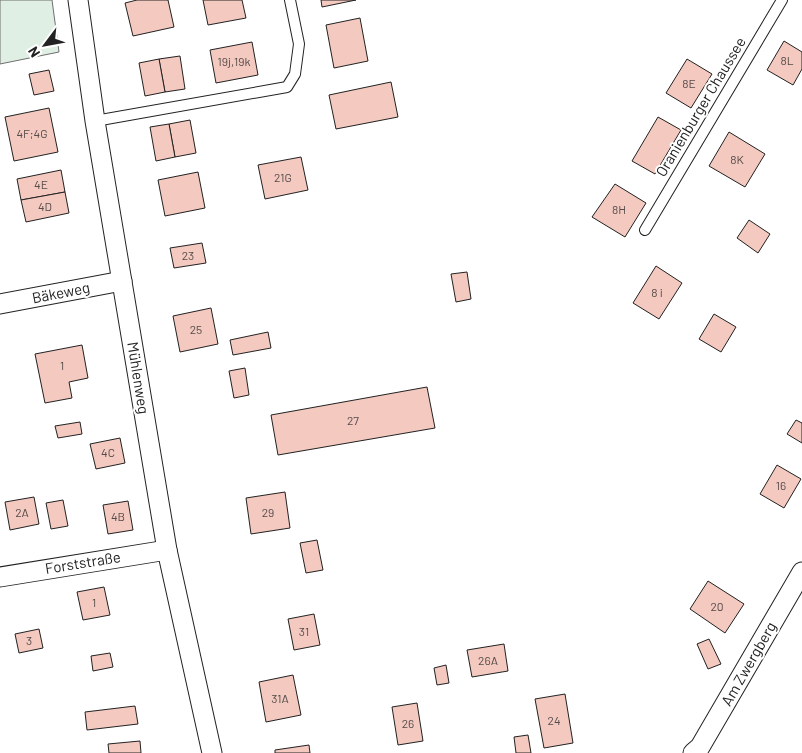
<svg xmlns="http://www.w3.org/2000/svg" width="802" height="753" font-family="Barlow,sans-serif">
  <rect width="100%" height="100%" fill="#fff"/>
  <path fill="#e0efe3" stroke="#6f6f6f" d="M0,0H52L59,52L0,64Z"/>
  <g fill="#f3c9c0" stroke="#222">
    <path d="M137,0H168L174,27L133,36L125,3Z"/>
    <path d="M203,0H242L246,18L208,25Z"/>
    <path d="M321,0H356L322,7Z"/>
    <path d="M360,18L368,61L334,68L326,25Z"/>
    <path d="M784,41L802,52V69L793,85L767,70Z"/>
    <path d="M252,42L258,75L216,83L210,50Z"/>
    <path d="M180,56L185,89L165,92L159,59Z"/>
    <path d="M159,59L165,92L145,96L139,63Z"/>
    <path d="M687,59L712,74L691,108L666,93Z"/>
    <path d="M49,70L54,91L34,95L29,74Z"/>
    <path d="M391,82L398,117L336,129L329,95Z"/>
    <path d="M49,108L58,152L14,161L5,117Z"/>
    <path d="M658,117L681,130L655,174L632,161Z"/>
    <path d="M190,120L196,153L175,157L169,124Z"/>
    <path d="M169,124L175,157L156,161L150,127Z"/>
    <path d="M729,132L765,154L745,187L709,166Z"/>
    <path d="M301,157L308,190L265,199L258,165Z"/>
    <path d="M61,170L65,192L21,200L17,179Z"/>
    <path d="M198,172L205,208L165,216L158,180Z"/>
    <path d="M615,184L646,203L625,237L592,217Z"/>
    <path d="M65,192L69,213L26,222L21,200Z"/>
    <path d="M749,220L770,234L758,253L737,238Z"/>
    <path d="M202,243L206,263L174,268L170,248Z"/>
    <path d="M656,266L682,283L659,319L633,303Z"/>
    <path d="M467,272L471,299L456,302L451,274Z"/>
    <path d="M211,308L218,344L180,352L173,316Z"/>
    <path d="M714,314L736,327L721,352L699,339Z"/>
    <path d="M268,332L271,348L233,355L230,340Z"/>
    <path d="M82,345L88,378L69,382L72,398L45,403L35,354Z"/>
    <path d="M245,368L249,395L234,398L229,371Z"/>
    <path d="M427,387L435,428L278,455L271,415Z"/>
    <path d="M796,420L802,423V443L787,434Z"/>
    <path d="M80,422L82,434L58,438L55,426Z"/>
    <path d="M120,438L125,463L96,469L90,444Z"/>
    <path d="M777,465L801,479L784,508L760,494Z"/>
    <path d="M285,492L290,528L251,534L246,498Z"/>
    <path d="M34,497L39,524L10,530L5,502Z"/>
    <path d="M63,500L68,526L51,529L46,503Z"/>
    <path d="M128,501L133,530L108,534L103,505Z"/>
    <path d="M317,540L323,570L306,573L300,543Z"/>
    <path d="M708,581L744,604L725,633L690,609Z"/>
    <path d="M104,587L110,615L83,620L77,592Z"/>
    <path d="M314,614L320,645L294,650L288,619Z"/>
    <path d="M39,629L43,648L19,653L15,634Z"/>
    <path d="M709,639L721,664L708,669L697,644Z"/>
    <path d="M504,644L508,671L472,677L467,650Z"/>
    <path d="M110,653L113,667L93,671L91,656Z"/>
    <path d="M446,665L449,683L437,685L434,668Z"/>
    <path d="M293,675L301,715L266,722L259,682Z"/>
    <path d="M565,694L573,743L544,748L535,699Z"/>
    <path d="M417,703L423,741L398,745L392,707Z"/>
    <path d="M135,706L138,724L87,730L85,712Z"/>
    <path d="M528,735L531,753H516L514,737Z"/>
    <path d="M140,741L141,753H109L108,744Z"/>
    <path d="M309,745L310,753H275V750Z"/>
  </g>
  <g fill="none" stroke-linecap="round" stroke-linejoin="round">
    <defs>
      <g id="service">
        <path d="M95,121L287,87L295,74L299,44L290,0"/>
        <path d="M645,230L782,0"/>
      </g>
      <g id="minor">
        <path d="M78,0L95,121L167,550L212,753"/>
        <path d="M0,304L122,281"/>
        <path d="M0,577L167,550"/>
        <path d="M693,753L700,747L802,572"/>
      </g>
    </defs>
    <use href="#service" stroke="#222" stroke-width="12"/>
    <use href="#minor" stroke="#222" stroke-width="21"/>
    <use href="#service" stroke="#fff" stroke-width="10"/>
    <use href="#minor" stroke="#fff" stroke-width="19"/>
  </g>
  <g text-anchor="middle" stroke-width="4" stroke-linejoin="round" paint-order="stroke">
    <g font-size="12" fill="#564c4a">
      <text x="787" y="65">8L</text>
      <text x="234" y="66">19j,19k</text>
      <text x="689" y="88">8E</text>
      <text x="32" y="138">4F;4G</text>
      <text x="737" y="164">8K</text>
      <text x="283" y="182">21G</text>
      <text x="41" y="189">4E</text>
      <text x="45" y="211">4D</text>
      <text x="619" y="214">8H</text>
      <text x="188" y="260">23</text>
      <text x="657" y="297">8 i</text>
      <text x="196" y="334">25</text>
      <text x="62" y="370">1</text>
      <text x="353" y="425">27</text>
      <text x="108" y="457">4C</text>
      <text x="781" y="490">16</text>
      <text x="22" y="517">2A</text>
      <text x="268" y="517">29</text>
      <text x="118" y="521">4B</text>
      <text x="94" y="607">1</text>
      <text x="717" y="611">20</text>
      <text x="304" y="636">31</text>
      <text x="29" y="645">3</text>
      <text x="488" y="665">26A</text>
      <text x="280" y="703">31A</text>
      <text x="554" y="725">24</text>
      <text x="408" y="728">26</text>
    </g>
    <g font-size="15" fill="#222" stroke="#fff">
      <text transform="translate(701 107) rotate(-59)" y="5">Oranienburger Chaussee</text>
      <text transform="translate(61 293) rotate(-11)" y="5">Bäkeweg</text>
      <text transform="translate(138 378) rotate(81)" y="5">Mühlenweg</text>
      <text transform="translate(83 563) rotate(-9)" y="5">Forststraße</text>
      <text transform="translate(749 664) rotate(-60)" y="5">Am Zwergberg</text>
    </g>
  </g>
  <g transform="translate(45 45) rotate(238)" stroke="#ffffff" stroke-width="4" paint-order="stroke">
  <path d="M0-4L9 19L0 12L-9 19Z" fill="#222222"/>
  <text y="-8" font-size="14" font-weight="bold" text-anchor="middle" fill="#222222">N</text>
  </g>
</svg>
